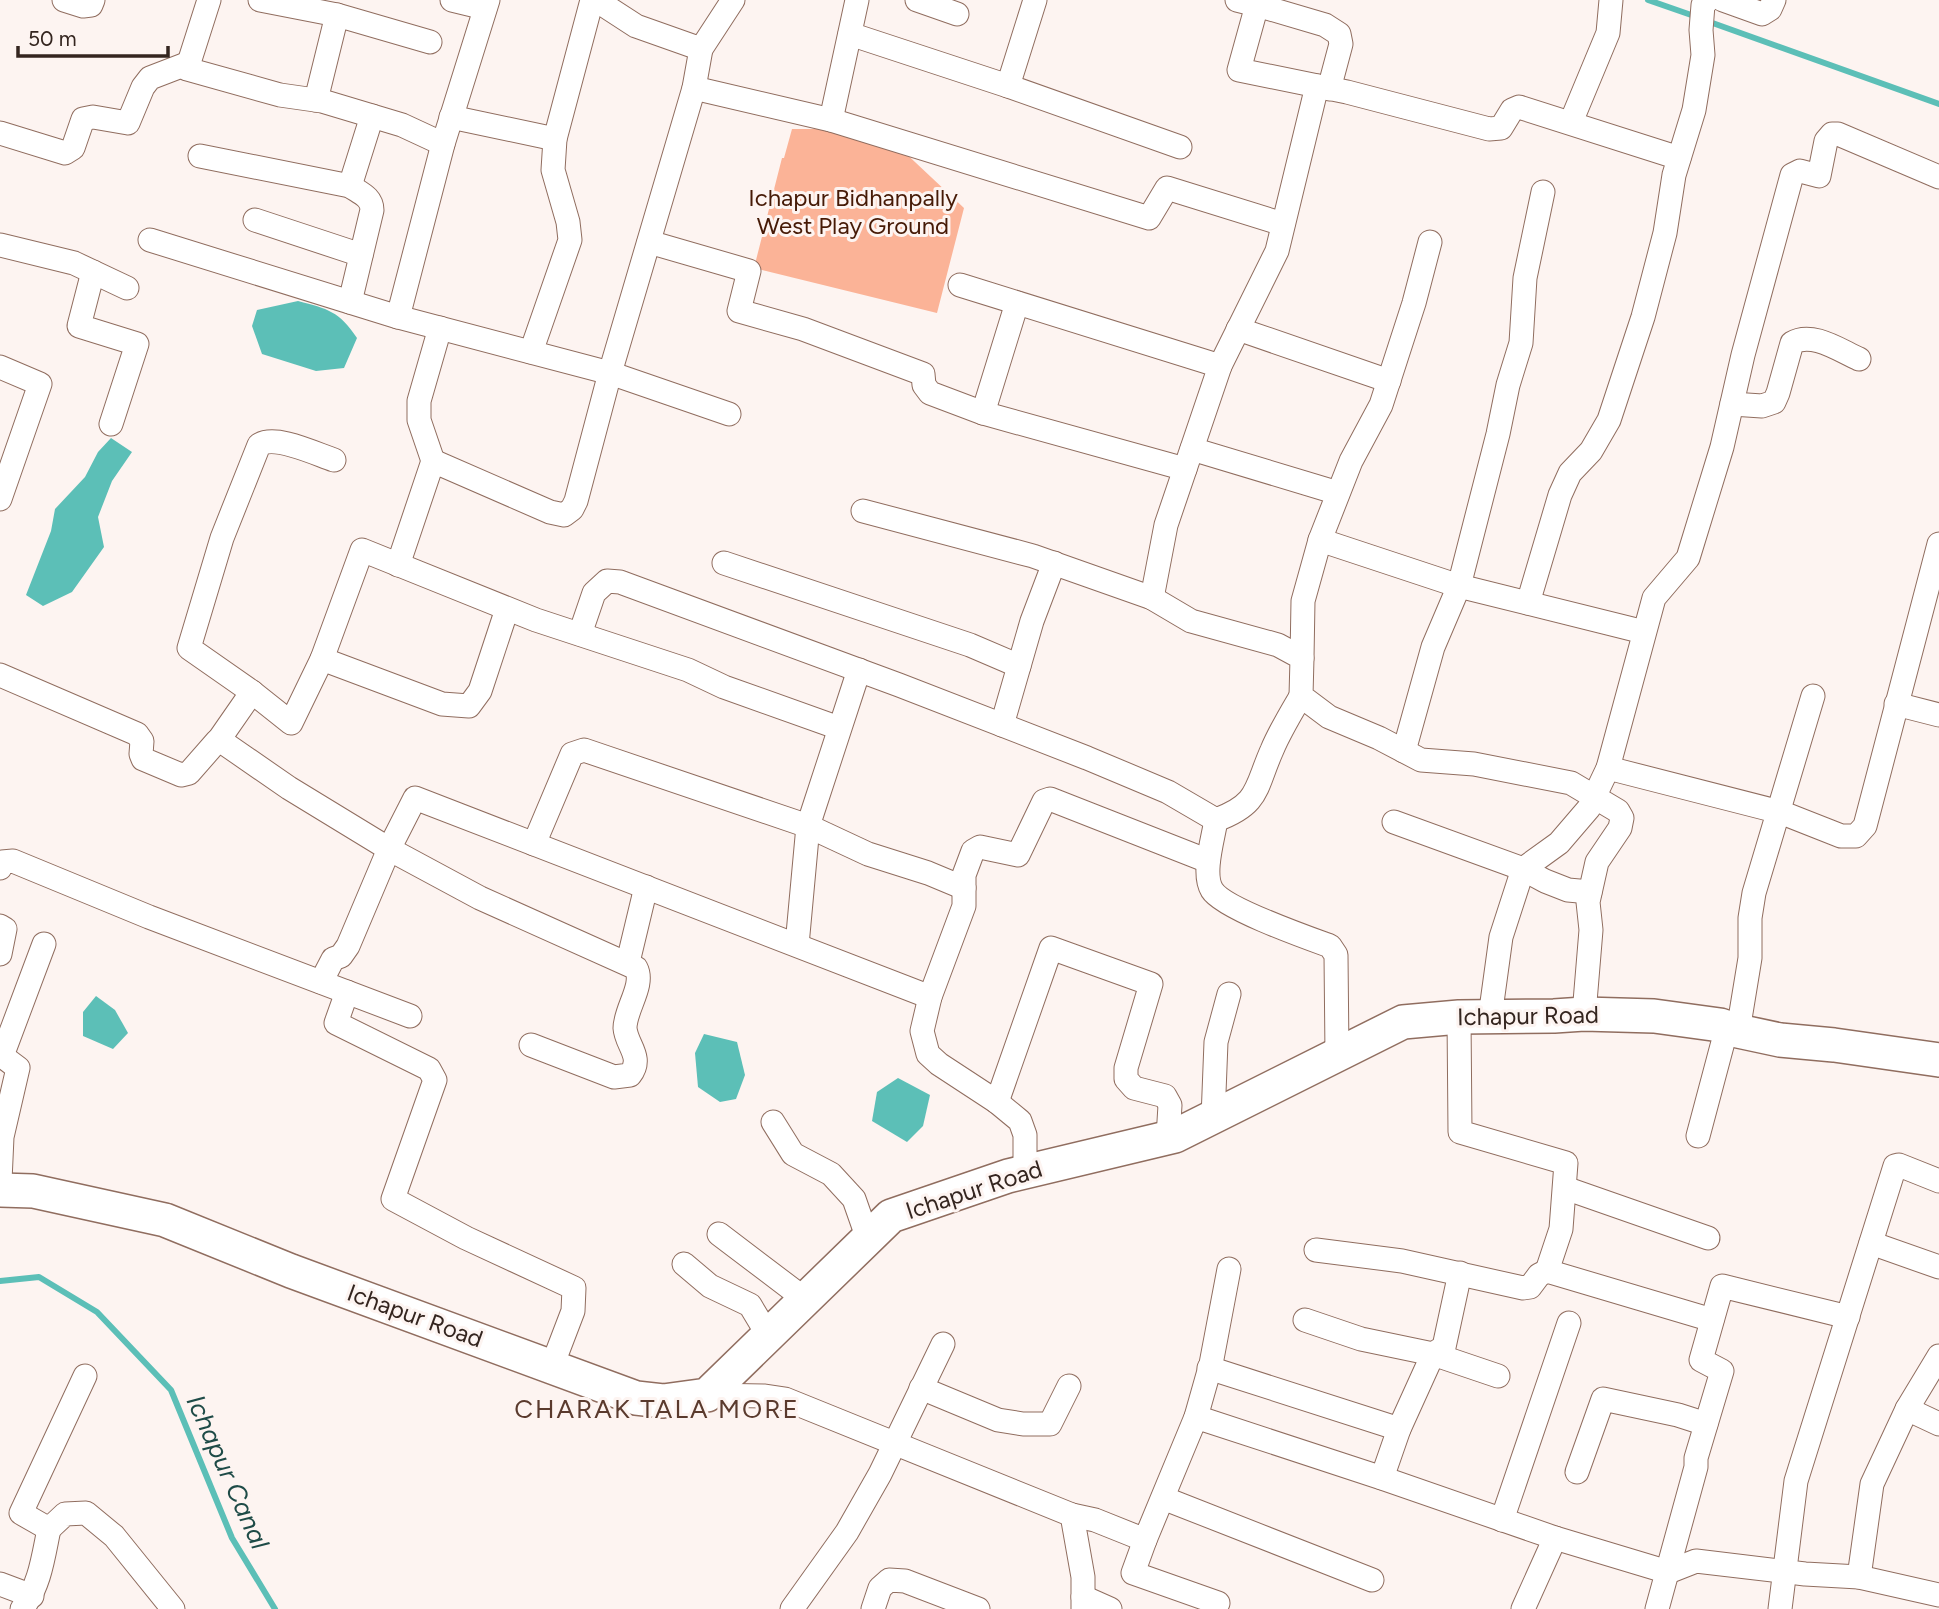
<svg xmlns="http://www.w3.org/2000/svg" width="1939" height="1609" font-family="Figtree,sans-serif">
  <rect width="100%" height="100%" fill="#fdf4f1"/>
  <path fill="#fbb397" d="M792,129H831L899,147L964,208L937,313L754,268L782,158H784Z"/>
  <g fill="#5cbfb7">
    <path d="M298,301C328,309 339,311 357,338L344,368L316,371L262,354L252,326L257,310Z"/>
    <path d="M111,438L132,452L112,481L98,517L104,547L72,592L43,606L26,595L51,531L55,509L85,477L98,452Z"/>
    <path d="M96,996L115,1010L128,1033L113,1049L83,1036V1012Z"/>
    <path d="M704,1034L737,1042L745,1075L736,1099L720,1102L698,1087L695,1053Z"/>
    <path d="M898,1078L930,1095L923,1126L907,1142L872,1121L877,1092Z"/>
  </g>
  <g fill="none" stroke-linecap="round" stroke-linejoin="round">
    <g stroke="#5cbfb7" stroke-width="6">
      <path d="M1648,0L1697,17"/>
      <path d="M1707,21L1939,104"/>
      <path d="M0,1281L39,1277L97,1312L171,1390L232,1538L275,1609"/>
    </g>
    <defs>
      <g id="street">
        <path d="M64,0L83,6L91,5L93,0"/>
        <path d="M209,0L187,69L280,95L322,101L402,125L443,144"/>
        <path d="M260,0L337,15"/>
        <path d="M452,0L485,8"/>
        <path d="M488,0L443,144L398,317L610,373L729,414"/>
        <path d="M596,0L636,26L701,49"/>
        <path d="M917,0L957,14"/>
        <path d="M1237,0L1257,5L1239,70L1347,92L1489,129L1501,128L1512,110L1519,107L1679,158"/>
        <path d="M1723,0L1762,14L1770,9L1774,0"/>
        <path d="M1257,5L1325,25L1339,34L1341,44L1329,89"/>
        <path d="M850,34L1008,86L1035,0"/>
        <path d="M1008,86L1180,147"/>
        <path d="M694,88L831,120L1149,218L1167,188L1283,224"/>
        <path d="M316,100L337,15L430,42"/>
        <path d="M451,117L555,139"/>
        <path d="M831,120L857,0"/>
        <path d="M1571,122L1608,33L1611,0"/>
        <path d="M0,133L65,153L73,148L83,119L93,117L128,123L143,87L150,78L189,63"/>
        <path d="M200,156L350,186C360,193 372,197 372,210L350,302"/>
        <path d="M350,186L372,116"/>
        <path d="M255,220L361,255"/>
        <path d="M150,240L398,317"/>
        <path d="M649,242L749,271L739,311L803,329L923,374L924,385L930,393L983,413L1185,469"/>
        <path d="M0,245L74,263L127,288"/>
        <path d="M93,272L79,326L137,344L111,424"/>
        <path d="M960,285L1220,366"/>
        <path d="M1238,329L1389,381"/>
        <path d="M531,352L570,240L568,222L553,170L555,139L592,0"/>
        <path d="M0,367L40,384L0,499"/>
        <path d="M1732,404L1762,406L1774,402L1778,393L1792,343C1812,331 1839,350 1859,359"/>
        <path d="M983,413L1017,303"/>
        <path d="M1192,449L1338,493"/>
        <path d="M433,461L419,420V401L440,328"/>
        <path d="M863,511L1033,556L1152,598L1191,621L1278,645L1302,658L1301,696L1329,717L1379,738L1421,760L1474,764L1571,783L1618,811L1622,818L1620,828L1597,862L1588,902L1591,930L1584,1014"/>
        <path d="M1320,540L1459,586L1644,632"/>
        <path d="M724,563L970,645L1019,666"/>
        <path d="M398,565L433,461L550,512L564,515L572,509L576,501L610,373L694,88L701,49L733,0"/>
        <path d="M1152,598L1166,525L1220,366L1277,251L1317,86"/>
        <path d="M1528,603L1560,495L1570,473L1591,451L1609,420L1643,317L1665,233L1674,175L1694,110L1703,55L1701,30L1703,5L1708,0"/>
        <path d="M580,634L594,593L607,581L620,582L899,685L1087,758L1168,792L1216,820C1260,804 1255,788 1272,750C1280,731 1291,713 1301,696"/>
        <path d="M1302,658L1303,601L1320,540L1351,461L1381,405L1414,303L1430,242"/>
        <path d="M322,659L442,704L469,706L480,691L507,609"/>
        <path d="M0,675L137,734L142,741L141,754L143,759L181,775L189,773L217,741H221L289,788L389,849L480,898L636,968C645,985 625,1009 625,1028C626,1045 644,1057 630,1075L614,1077L531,1045"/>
        <path d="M252,692L189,648L222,538L259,445C275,434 316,454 334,460"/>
        <path d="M1896,704L1939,715"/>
        <path d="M1002,725L1032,621L1054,563"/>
        <path d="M218,741L252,692L291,723L322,659L362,550L536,620L688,670L724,687L839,728"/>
        <path d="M1404,751L1433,647L1459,586L1498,434L1508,385L1521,343L1525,278L1543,192"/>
        <path d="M1608,768L1780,812L1841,836H1856L1865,826L1939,544"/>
        <path d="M1216,820C1213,839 1202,874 1212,890C1223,908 1308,938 1330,946L1336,955L1337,1054"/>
        <path d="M1394,822L1523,869L1545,881L1568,890L1590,892"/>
        <path d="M534,844L572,754L584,750L808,826L868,854L928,873L964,888"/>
        <path d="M0,868L2,862L13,861L149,917L410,1016"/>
        <path d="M0,926L5,929L0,954"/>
        <path d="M797,945L808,826L859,670"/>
        <path d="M628,962L646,887"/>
        <path d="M321,982L333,959L341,956L348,946L389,849L415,798L930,997"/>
        <path d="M347,992L336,1023L429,1069L435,1080L393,1199L466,1238L574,1288L573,1311L552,1366"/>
        <path d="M1459,1017L1460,1132L1566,1163L1561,1229L1547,1271"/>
        <path d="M1490,1017L1501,937L1523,869L1559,843L1589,808L1608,768L1654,598L1688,558L1722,447L1743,355L1792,175L1800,171L1819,176L1826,141L1832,134H1838L1939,177"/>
        <path d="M1738,1031L1750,958V918L1754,893L1813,696"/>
        <path d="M997,1102L1051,948L1151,984L1126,1068V1079L1134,1088L1165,1096L1170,1105L1168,1138"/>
        <path d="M1213,1118L1216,1042L1229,994"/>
        <path d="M773,1122L793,1154L831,1174L854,1199L868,1239"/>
        <path d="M1698,1136L1727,1027"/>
        <path d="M1025,1172V1135L1020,1121L997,1102L939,1064L928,1054L922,1031L930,997L964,906V875L973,851L980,847L1018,855L1044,801L1050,799L1208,861"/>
        <path d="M0,1181L2,1137L18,1068L2,1056L44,944"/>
        <path d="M1565,1188L1708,1238"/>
        <path d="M719,1234L806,1300"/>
        <path d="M1871,1243L1939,1267"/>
        <path d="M1316,1250L1402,1261L1523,1288L1530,1287L1539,1275L1547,1271L1712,1320"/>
        <path d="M684,1264L710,1286L750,1305L768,1335"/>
        <path d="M1305,1320L1361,1339L1433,1354L1498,1376"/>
        <path d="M1209,1368L1399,1429"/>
        <path d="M85,1376L21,1513L49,1529L65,1514L86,1513L114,1536L173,1609"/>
        <path d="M921,1388L998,1420L1023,1424H1050L1069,1386"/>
        <path d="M707,1395L765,1396L785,1399L1072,1515L1083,1577V1609"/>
        <path d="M1907,1409L1939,1424"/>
        <path d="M1196,1417L1211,1364L1229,1269"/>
        <path d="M1577,1472L1603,1399L1678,1415L1706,1424"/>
        <path d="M1382,1478L1399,1429L1433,1354L1444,1347L1460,1273"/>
        <path d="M1163,1498L1372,1580"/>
        <path d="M1072,1515L1095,1520L1145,1540L1196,1417L1382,1478L1555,1538L1668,1572L1696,1561L1805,1574L1859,1577L1939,1595"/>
        <path d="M1502,1520L1569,1323"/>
        <path d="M1145,1540L1133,1573L1218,1603"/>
        <path d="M1859,1577L1872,1484L1907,1409L1939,1356"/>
        <path d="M0,1584L32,1596"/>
        <path d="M1083,1597L1110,1609"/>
        <path d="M22,1609C40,1585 43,1558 49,1529"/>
        <path d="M792,1609L847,1532L880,1474L943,1344"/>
        <path d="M873,1609L880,1588L889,1580L905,1581L978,1609"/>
        <path d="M1523,1609L1555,1538"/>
        <path d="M1657,1609L1696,1467V1458L1722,1371L1701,1360L1722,1286L1848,1317"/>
        <path d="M1780,1609L1796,1481L1895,1166L1899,1165L1939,1181"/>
      </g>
      <path id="secondary" d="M0,1190L33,1191L165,1220L291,1271L636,1398L663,1401L707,1395L891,1216L1008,1176L1175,1136L1403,1022L1459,1017L1554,1016L1584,1014L1654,1016L1720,1025L1738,1031L1780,1040L1834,1045L1939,1060"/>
    </defs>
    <use href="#street" stroke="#906d5f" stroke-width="25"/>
    <use href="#secondary" stroke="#906d5f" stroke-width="36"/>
    <use href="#street" stroke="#fff" stroke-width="23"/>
    <use href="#secondary" stroke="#fff" stroke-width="33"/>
  </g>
  <g text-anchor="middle" stroke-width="6" stroke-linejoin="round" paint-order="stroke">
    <g font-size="24" fill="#461a06" stroke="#fdf4f1">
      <text x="853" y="206">Ichapur Bidhanpally<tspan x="853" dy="28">West Play Ground</tspan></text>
    </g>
    <g font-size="24" fill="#34251f" stroke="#fdf4f1">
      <text transform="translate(1528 1016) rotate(-1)" y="8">Ichapur Road</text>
      <text transform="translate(974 1190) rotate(-18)" y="8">Ichapur Road</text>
      <text transform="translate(415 1316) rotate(20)" y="8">Ichapur Road</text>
    </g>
    <g font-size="26" letter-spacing="2" fill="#5a3a2d" stroke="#fdf4f1">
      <text x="657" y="1418">CHARAK TALA MORE</text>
    </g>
    <g font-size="26" font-style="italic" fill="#1e4b47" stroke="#fdf4f1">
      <text transform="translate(228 1472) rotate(66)" y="9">Ichapur Canal</text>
    </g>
  </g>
  <path d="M18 46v10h150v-10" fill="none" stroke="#34251f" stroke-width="3.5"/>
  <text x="28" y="46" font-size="21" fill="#34251f" stroke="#fdf4f1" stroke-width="5" paint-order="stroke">50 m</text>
</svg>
